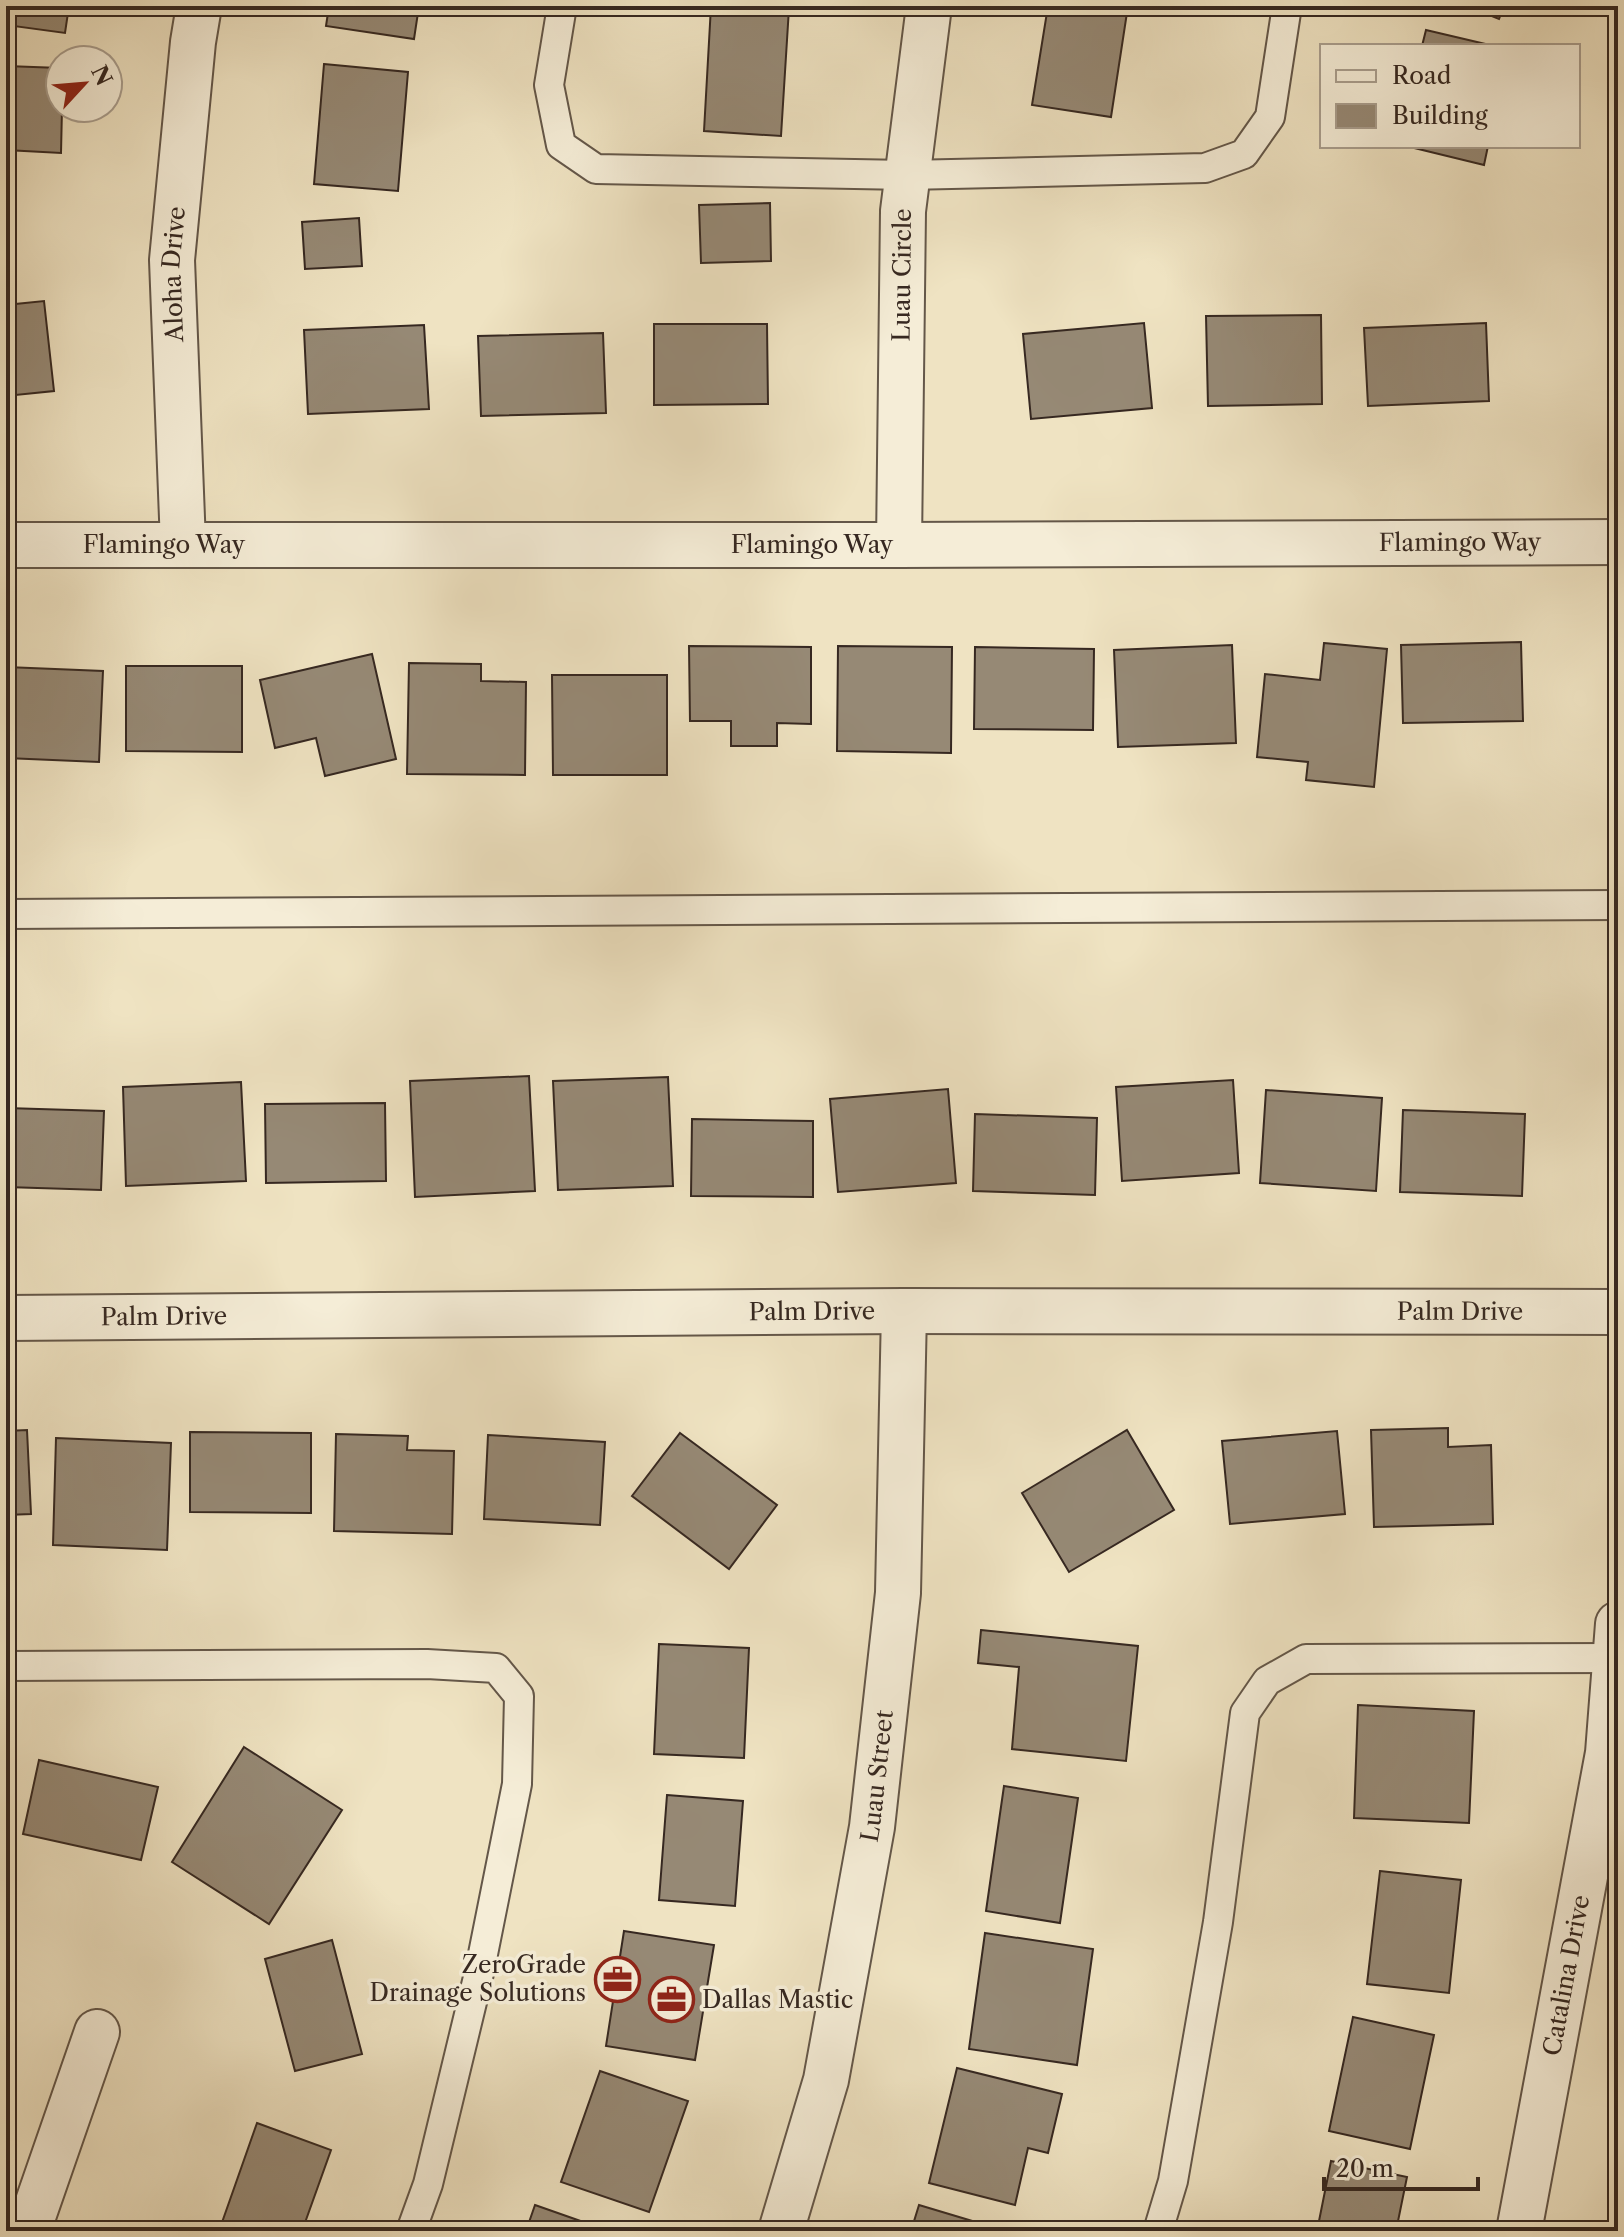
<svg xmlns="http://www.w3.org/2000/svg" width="1624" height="2237" font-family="'Libre Caslon Text',serif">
  <rect width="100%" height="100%" fill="#efe3c2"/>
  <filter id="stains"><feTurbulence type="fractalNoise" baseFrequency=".0025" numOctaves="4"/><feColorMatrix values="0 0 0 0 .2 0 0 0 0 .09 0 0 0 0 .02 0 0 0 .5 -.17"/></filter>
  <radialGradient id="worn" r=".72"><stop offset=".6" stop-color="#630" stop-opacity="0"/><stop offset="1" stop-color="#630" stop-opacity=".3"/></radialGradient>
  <g fill="#968975" stroke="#362821" stroke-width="2">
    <path d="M6,6H69L65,33L6,25Z"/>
    <path d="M329,6H419L414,39L326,26Z"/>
    <path d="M711,6L789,8L781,136L704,131Z"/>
    <path d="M1048,6H1128L1111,117L1032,105Z"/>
    <path d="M1467,6H1504L1499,19Z"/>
    <path d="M1426,30L1494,46H1422Z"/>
    <path d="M324,64L408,72L398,191L314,184Z"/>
    <path d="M6,66L60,68V108H62L61,153L6,150Z"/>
    <path d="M1406,146H1488L1484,165Z"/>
    <path d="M770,203L771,261L701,263L699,205Z"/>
    <path d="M359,218L362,266L305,269L302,222Z"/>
    <path d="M44,301L54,391L6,396V305Z"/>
    <path d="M1321,315L1322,404L1208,406L1206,316Z"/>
    <path d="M1144,323L1152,408L1031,419L1023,334Z"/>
    <path d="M1486,323L1489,401L1368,406L1364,328Z"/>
    <path d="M654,324H767L768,404L654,405Z"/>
    <path d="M424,325L429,409L308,414L304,330Z"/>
    <path d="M603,333L606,413L481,416L478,336Z"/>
    <path d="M1521,642L1523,721L1403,723L1401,645Z"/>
    <path d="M1324,643L1387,649L1374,787L1306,780L1308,762L1257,757L1265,674L1320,680Z"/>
    <path d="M1232,645L1236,743L1118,747L1114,650Z"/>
    <path d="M689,646L811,647V724L777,723V746H731V721H690Z"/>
    <path d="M838,646L952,647L951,753L837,751Z"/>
    <path d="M975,647L1094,649L1093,730L974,729Z"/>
    <path d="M372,654L396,759L325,776L316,738L275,748L260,680Z"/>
    <path d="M409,663L481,664V681L526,682L525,775L407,774Z"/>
    <path d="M126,666H242V752L126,751Z"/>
    <path d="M6,667L103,671L99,762L6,758Z"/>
    <path d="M552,675H667V775H553Z"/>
    <path d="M529,1076L535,1191L415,1197L410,1081Z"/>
    <path d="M668,1077L673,1186L558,1190L553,1081Z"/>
    <path d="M1233,1080L1239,1173L1122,1181L1116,1087Z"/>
    <path d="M241,1082L246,1181L126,1186L123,1087Z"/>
    <path d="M948,1089L956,1183L838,1192L830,1099Z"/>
    <path d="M1266,1090L1382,1098L1376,1191L1260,1183Z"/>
    <path d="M385,1103L386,1181L266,1183L265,1104Z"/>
    <path d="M6,1108L104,1111L101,1190L6,1187Z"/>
    <path d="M1403,1110L1525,1114L1522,1196L1400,1192Z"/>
    <path d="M975,1114L1097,1118L1095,1195L973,1191Z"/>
    <path d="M692,1119L813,1121V1197L691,1196Z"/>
    <path d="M1448,1428V1447L1491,1445L1493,1524L1374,1527L1371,1430Z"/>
    <path d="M27,1430L31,1514L6,1515V1431Z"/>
    <path d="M1127,1430L1174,1510L1069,1572L1022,1493Z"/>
    <path d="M1337,1431L1345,1514L1230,1524L1222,1441Z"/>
    <path d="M190,1432L311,1433V1513L190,1512Z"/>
    <path d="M680,1433L777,1505L729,1569L632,1496Z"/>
    <path d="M336,1434L408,1436L407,1450L454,1451L452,1534L334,1531Z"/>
    <path d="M488,1435L605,1442L600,1525L484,1519Z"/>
    <path d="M56,1438L171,1443L167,1550L53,1545Z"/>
    <path d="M981,1630L1138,1646L1126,1761L1012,1749L1019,1667L978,1663Z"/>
    <path d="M659,1644L749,1648L744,1758L654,1754Z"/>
    <path d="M1358,1705L1474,1711L1469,1823L1354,1818Z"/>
    <path d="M244,1747L342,1810L269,1924L172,1862Z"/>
    <path d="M39,1760L158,1787L141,1860L23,1834Z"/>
    <path d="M1004,1786L1078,1798L1060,1923L986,1911Z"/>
    <path d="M667,1795L743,1801L735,1906L659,1900Z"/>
    <path d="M1380,1871L1461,1880L1449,1993L1367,1984Z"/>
    <path d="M624,1931L714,1945L695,2060L606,2046Z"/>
    <path d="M985,1933L1093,1949L1077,2065L969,2049Z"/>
    <path d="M332,1940L362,2054L295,2071L265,1959Z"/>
    <path d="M1353,2017L1434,2035L1410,2149L1329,2131Z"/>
    <path d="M957,2068L1062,2094L1048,2153L1028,2148L1015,2205L929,2183Z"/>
    <path d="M600,2071L688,2101L649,2212L561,2182Z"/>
    <path d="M257,2123L331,2150L302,2231H219Z"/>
    <path d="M1331,2161L1407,2177L1396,2231H1317Z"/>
    <path d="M535,2205L609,2231H526Z"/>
    <path d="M919,2205L989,2226L988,2231H911Z"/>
  </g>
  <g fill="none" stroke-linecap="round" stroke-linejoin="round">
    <defs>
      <g id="service">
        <path d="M562,6L549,85L561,145L596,169L907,175L1205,168L1244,154L1270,117L1287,6"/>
        <path d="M6,914L1618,905"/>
        <path d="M6,1666L427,1664L496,1668L519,1696L517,1784L480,1969L428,2184L411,2231"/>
        <path d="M1158,2231L1173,2181L1218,1922L1245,1713L1267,1681L1306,1659L1618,1658"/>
      </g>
      <g id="minor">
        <path id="s1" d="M183,544L172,260L193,42L199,6"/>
        <path id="s2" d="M6,545H899L1618,542"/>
        <path id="s3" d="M899,545L903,211L929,6"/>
        <path id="s4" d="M6,1318L904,1311L1618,1312"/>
        <path d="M28,2231L97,2032"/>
        <path id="s5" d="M781,2231L826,2080L872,1827L898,1593L904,1311"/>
        <path id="s6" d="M1519,2231L1608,1753L1618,1624"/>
      </g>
    </defs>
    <use href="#service" stroke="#645749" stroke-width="32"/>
    <use href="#minor" stroke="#645749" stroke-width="48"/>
    <use href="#service" stroke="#f5edd7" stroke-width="28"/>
    <use href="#minor" stroke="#f5edd7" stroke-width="44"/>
  </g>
  <defs>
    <symbol id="office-ring" viewBox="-11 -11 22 22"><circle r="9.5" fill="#f5edd7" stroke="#8f2418" stroke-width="1.5"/><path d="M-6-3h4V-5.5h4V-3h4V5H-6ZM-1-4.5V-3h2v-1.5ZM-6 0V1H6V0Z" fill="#8f2418"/></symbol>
  </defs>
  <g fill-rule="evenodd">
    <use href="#office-ring" x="592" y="1954" width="51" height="51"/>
    <use href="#office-ring" x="646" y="1974" width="51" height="51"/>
  </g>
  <g text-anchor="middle" stroke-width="7" stroke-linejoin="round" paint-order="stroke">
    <g font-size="24" fill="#362821" stroke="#f5edd7">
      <text dy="8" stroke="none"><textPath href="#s1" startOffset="270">Aloha Drive</textPath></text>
      <text dy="8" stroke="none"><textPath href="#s3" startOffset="270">Luau Circle</textPath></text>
      <text dy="8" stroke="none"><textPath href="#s2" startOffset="1454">Flamingo Way</textPath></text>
      <text dy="8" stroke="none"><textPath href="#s2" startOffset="158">Flamingo Way</textPath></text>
      <text dy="8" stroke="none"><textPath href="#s2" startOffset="806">Flamingo Way</textPath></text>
      <text dy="8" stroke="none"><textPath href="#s4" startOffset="806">Palm Drive</textPath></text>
      <text dy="8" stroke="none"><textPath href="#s4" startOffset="1454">Palm Drive</textPath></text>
      <text dy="8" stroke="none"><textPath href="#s4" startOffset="158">Palm Drive</textPath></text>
      <text dy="8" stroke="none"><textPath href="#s5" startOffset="466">Luau Street</textPath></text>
      <text dy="8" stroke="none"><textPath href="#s6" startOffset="260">Catalina Drive</textPath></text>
    </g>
    <g font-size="24" fill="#362821" stroke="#f5edd7" text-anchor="end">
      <text x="586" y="1973">ZeroGrade<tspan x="586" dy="28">Drainage Solutions</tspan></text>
      <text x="702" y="2008" text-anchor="start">Dallas Mastic</text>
    </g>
  </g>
  <rect width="1624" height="2237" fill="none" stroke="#efe3c2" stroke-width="32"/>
  <rect x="8" y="8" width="1608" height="2221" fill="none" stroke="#362821" stroke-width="4"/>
  <rect x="16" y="16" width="1592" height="2205" fill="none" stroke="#362821" stroke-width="2"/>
  <rect x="1320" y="44" width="260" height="104" fill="#f5edd7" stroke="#a99e8e" stroke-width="2"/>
  <rect x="1336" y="70" width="40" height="12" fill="#f5edd7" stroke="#a99e8e" stroke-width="2"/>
  <text x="1392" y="84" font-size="24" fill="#362821">Road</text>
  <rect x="1336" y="104" width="40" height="24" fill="#968975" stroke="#a99e8e" stroke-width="2"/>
  <text x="1392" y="124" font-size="24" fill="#362821">Building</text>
  <g transform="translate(84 84) rotate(64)"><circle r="38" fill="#f5edd7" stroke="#a99e8e" stroke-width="2"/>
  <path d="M0-6L14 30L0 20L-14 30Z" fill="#8f2418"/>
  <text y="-12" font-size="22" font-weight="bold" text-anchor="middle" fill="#362821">N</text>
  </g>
  <path d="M1324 2177v12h154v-12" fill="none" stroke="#362821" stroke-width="4"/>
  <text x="1336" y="2177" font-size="24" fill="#362821" stroke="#f5edd7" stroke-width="6" paint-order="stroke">20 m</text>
  <rect width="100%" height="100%" filter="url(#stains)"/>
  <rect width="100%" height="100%" fill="url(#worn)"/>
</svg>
